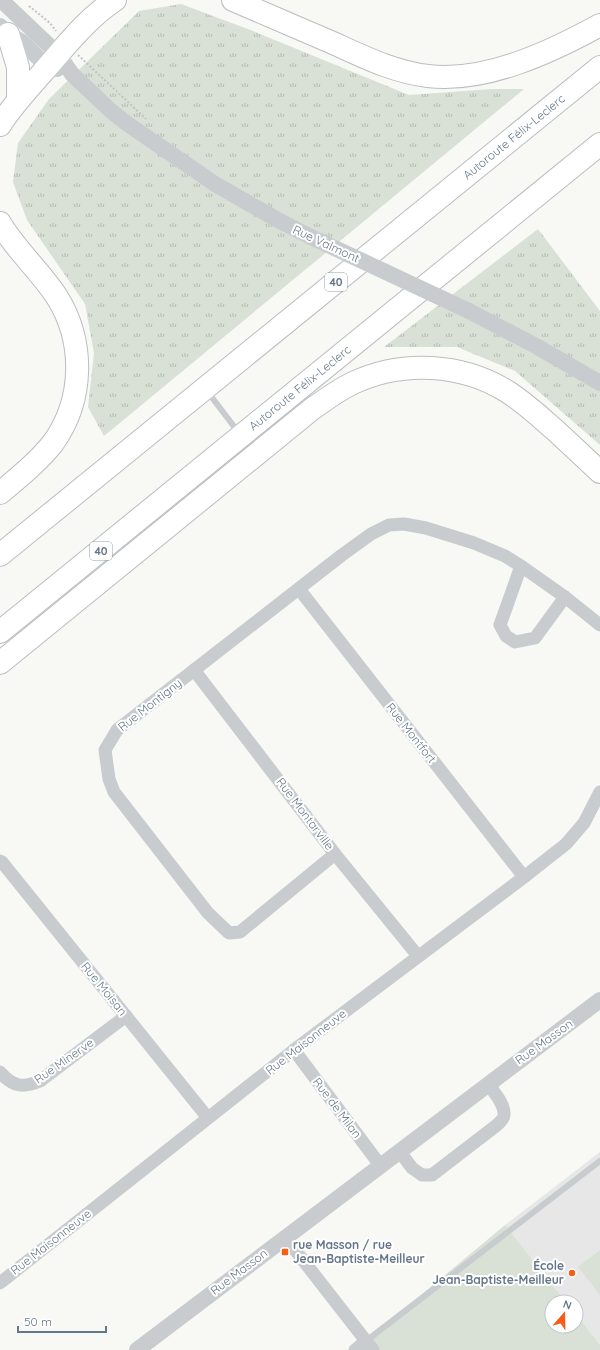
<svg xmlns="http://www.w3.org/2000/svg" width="600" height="1350" font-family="Quicksand,sans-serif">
  <defs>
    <pattern id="grass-tufts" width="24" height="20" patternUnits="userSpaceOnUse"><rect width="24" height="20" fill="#d9e1d6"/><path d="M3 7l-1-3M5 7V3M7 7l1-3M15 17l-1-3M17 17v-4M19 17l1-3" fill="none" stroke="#b4bbb3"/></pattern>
  </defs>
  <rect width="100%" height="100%" fill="#f8f8f5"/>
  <path fill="#e6e7e6" d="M600,1152V1345L576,1314V1302H566L505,1225Z"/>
  <g fill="url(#grass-tufts)">
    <path d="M181,4L253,31L409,95L492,89H524L104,436L88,407L94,353L85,304L27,220L13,182L18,143L49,99L139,11Z"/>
    <path d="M538,229L600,311V445L515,371L457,347H384Z"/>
  </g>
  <g fill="#d9e1d6">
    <path d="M505,1225L566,1302H552V1326H576V1314L600,1345V1350H373L366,1341Z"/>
    <path d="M600,1250V1295L578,1267Z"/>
  </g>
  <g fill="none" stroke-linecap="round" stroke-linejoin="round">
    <defs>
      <g id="motorway">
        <path d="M233,0C266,14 300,29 333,43C364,57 394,72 428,76C485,83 551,52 600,25"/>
        <path d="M8,34L18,67V99"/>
        <path d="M0,125C14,103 32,85 49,65C69,42 89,17 115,0"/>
        <path d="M0,223C16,250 40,271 57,297C85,342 84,400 53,443C38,462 18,478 0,493"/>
        <path d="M0,555L600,67"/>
        <path d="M0,632L600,144"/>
        <path d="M0,663L312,409C325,400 338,390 353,383C402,360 462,363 508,392C525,403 540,417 555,430C570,444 585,458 600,472"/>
      </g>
    </defs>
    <use href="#motorway" stroke="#babdc1" stroke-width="24"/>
    <g stroke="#c1c3c6" stroke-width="2" stroke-dasharray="2 2" stroke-linecap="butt">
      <path d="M29,6L50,23L56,31"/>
      <path d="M78,55L146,119"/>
    </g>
    <g stroke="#c8cccf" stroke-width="6">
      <path d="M207,391L239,433"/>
      <path d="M366,1341L600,1161"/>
    </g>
    <g stroke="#c8cccf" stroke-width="13">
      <path d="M521,566L500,625L506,636L515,642L535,638L565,597"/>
      <path d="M299,589L524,877"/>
      <path d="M194,670L335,854L418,956"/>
      <path d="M335,854L240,932L229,933L208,913L114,792L109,779L105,750L117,730L342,555L371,534L389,525L404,524L426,528L474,543L505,556L521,566L565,597L600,625"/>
      <path d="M0,861L2,862L208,1118"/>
      <path d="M294,1050L380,1165"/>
      <path d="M0,1072C13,1087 23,1088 40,1081L126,1016"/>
      <path d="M400,1152L412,1168L422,1175H432L497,1125C500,1122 504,1119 504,1115C505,1104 494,1092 488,1084"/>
      <path d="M285,1237L373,1350"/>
      <path d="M0,1283L294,1050L524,877L566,844L584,823L600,792"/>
      <path d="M355,1350L366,1341"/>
    </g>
    <g stroke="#c8cccf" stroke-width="16">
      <path d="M1,0L58,54L72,74L111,111L129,125L215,184L276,219L311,237"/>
      <path d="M0,26L8,34L22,42L48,67L57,69"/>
      <path d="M469,311L536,346L600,383"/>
      <path d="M137,1350L600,1000"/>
    </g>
    <use href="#motorway" stroke="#fff" stroke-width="22"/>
    <path stroke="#c8cccf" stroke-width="16" d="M311,237L469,311"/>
  </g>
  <g fill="#f45e1a" stroke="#fff" stroke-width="1.5">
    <rect x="281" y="1248" width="8" height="8" rx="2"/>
    <circle cx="572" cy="1273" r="4"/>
  </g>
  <g text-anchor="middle" stroke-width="4" stroke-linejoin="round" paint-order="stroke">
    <g fill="#fff" stroke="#929fac" stroke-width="1">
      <rect x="325" y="273" width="22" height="18" rx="3"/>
      <rect x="90" y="542" width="22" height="18" rx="3"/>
    </g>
    <g font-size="11" font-weight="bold" fill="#647689">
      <text x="336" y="286">40</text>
      <text x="101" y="555">40</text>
    </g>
    <g font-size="12" fill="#647689" stroke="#fff">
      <text transform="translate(514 137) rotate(-39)" y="4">Autoroute Félix-Leclerc</text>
      <text transform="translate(326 244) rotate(25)" y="4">Rue Valmont</text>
      <text transform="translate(300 388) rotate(-39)" y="4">Autoroute Félix-Leclerc</text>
      <text transform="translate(150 705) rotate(-38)" y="4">Rue Montigny</text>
      <text transform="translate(411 733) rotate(52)" y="4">Rue Montfort</text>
      <text transform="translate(305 814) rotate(53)" y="4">Rue Montarville</text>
      <text transform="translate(104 989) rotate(51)" y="4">Rue Moisan</text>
      <text transform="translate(306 1042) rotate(-38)" y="4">Rue Maisonneuve</text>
      <text transform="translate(544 1042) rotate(-36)" y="4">Rue Masson</text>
      <text transform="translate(64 1061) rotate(-35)" y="4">Rue Minerve</text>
      <text transform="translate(337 1108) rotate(53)" y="4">Rue de Milan</text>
      <text transform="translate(51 1242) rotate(-38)" y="4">Rue Maisonneuve</text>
      <text transform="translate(239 1272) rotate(-37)" y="4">Rue Masson</text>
    </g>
    <g font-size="12" font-weight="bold" fill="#647689" stroke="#fff" text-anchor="start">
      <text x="293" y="1249">rue Masson / rue<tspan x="293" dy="14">Jean-Baptiste-Meilleur</tspan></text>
      <text x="564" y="1270" text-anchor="end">École<tspan x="564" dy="14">Jean-Baptiste-Meilleur</tspan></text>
    </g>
  </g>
  <g transform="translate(564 1314) rotate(20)"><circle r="19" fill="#ffffff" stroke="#c1c8d0"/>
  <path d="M0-3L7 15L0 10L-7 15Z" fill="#f45e1a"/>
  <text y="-6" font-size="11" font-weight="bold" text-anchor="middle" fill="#647689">N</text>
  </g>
  <path d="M18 1326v6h88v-6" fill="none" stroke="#647689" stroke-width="2"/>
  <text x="24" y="1326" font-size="12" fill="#647689" stroke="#ffffff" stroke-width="3" paint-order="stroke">50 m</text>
</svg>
